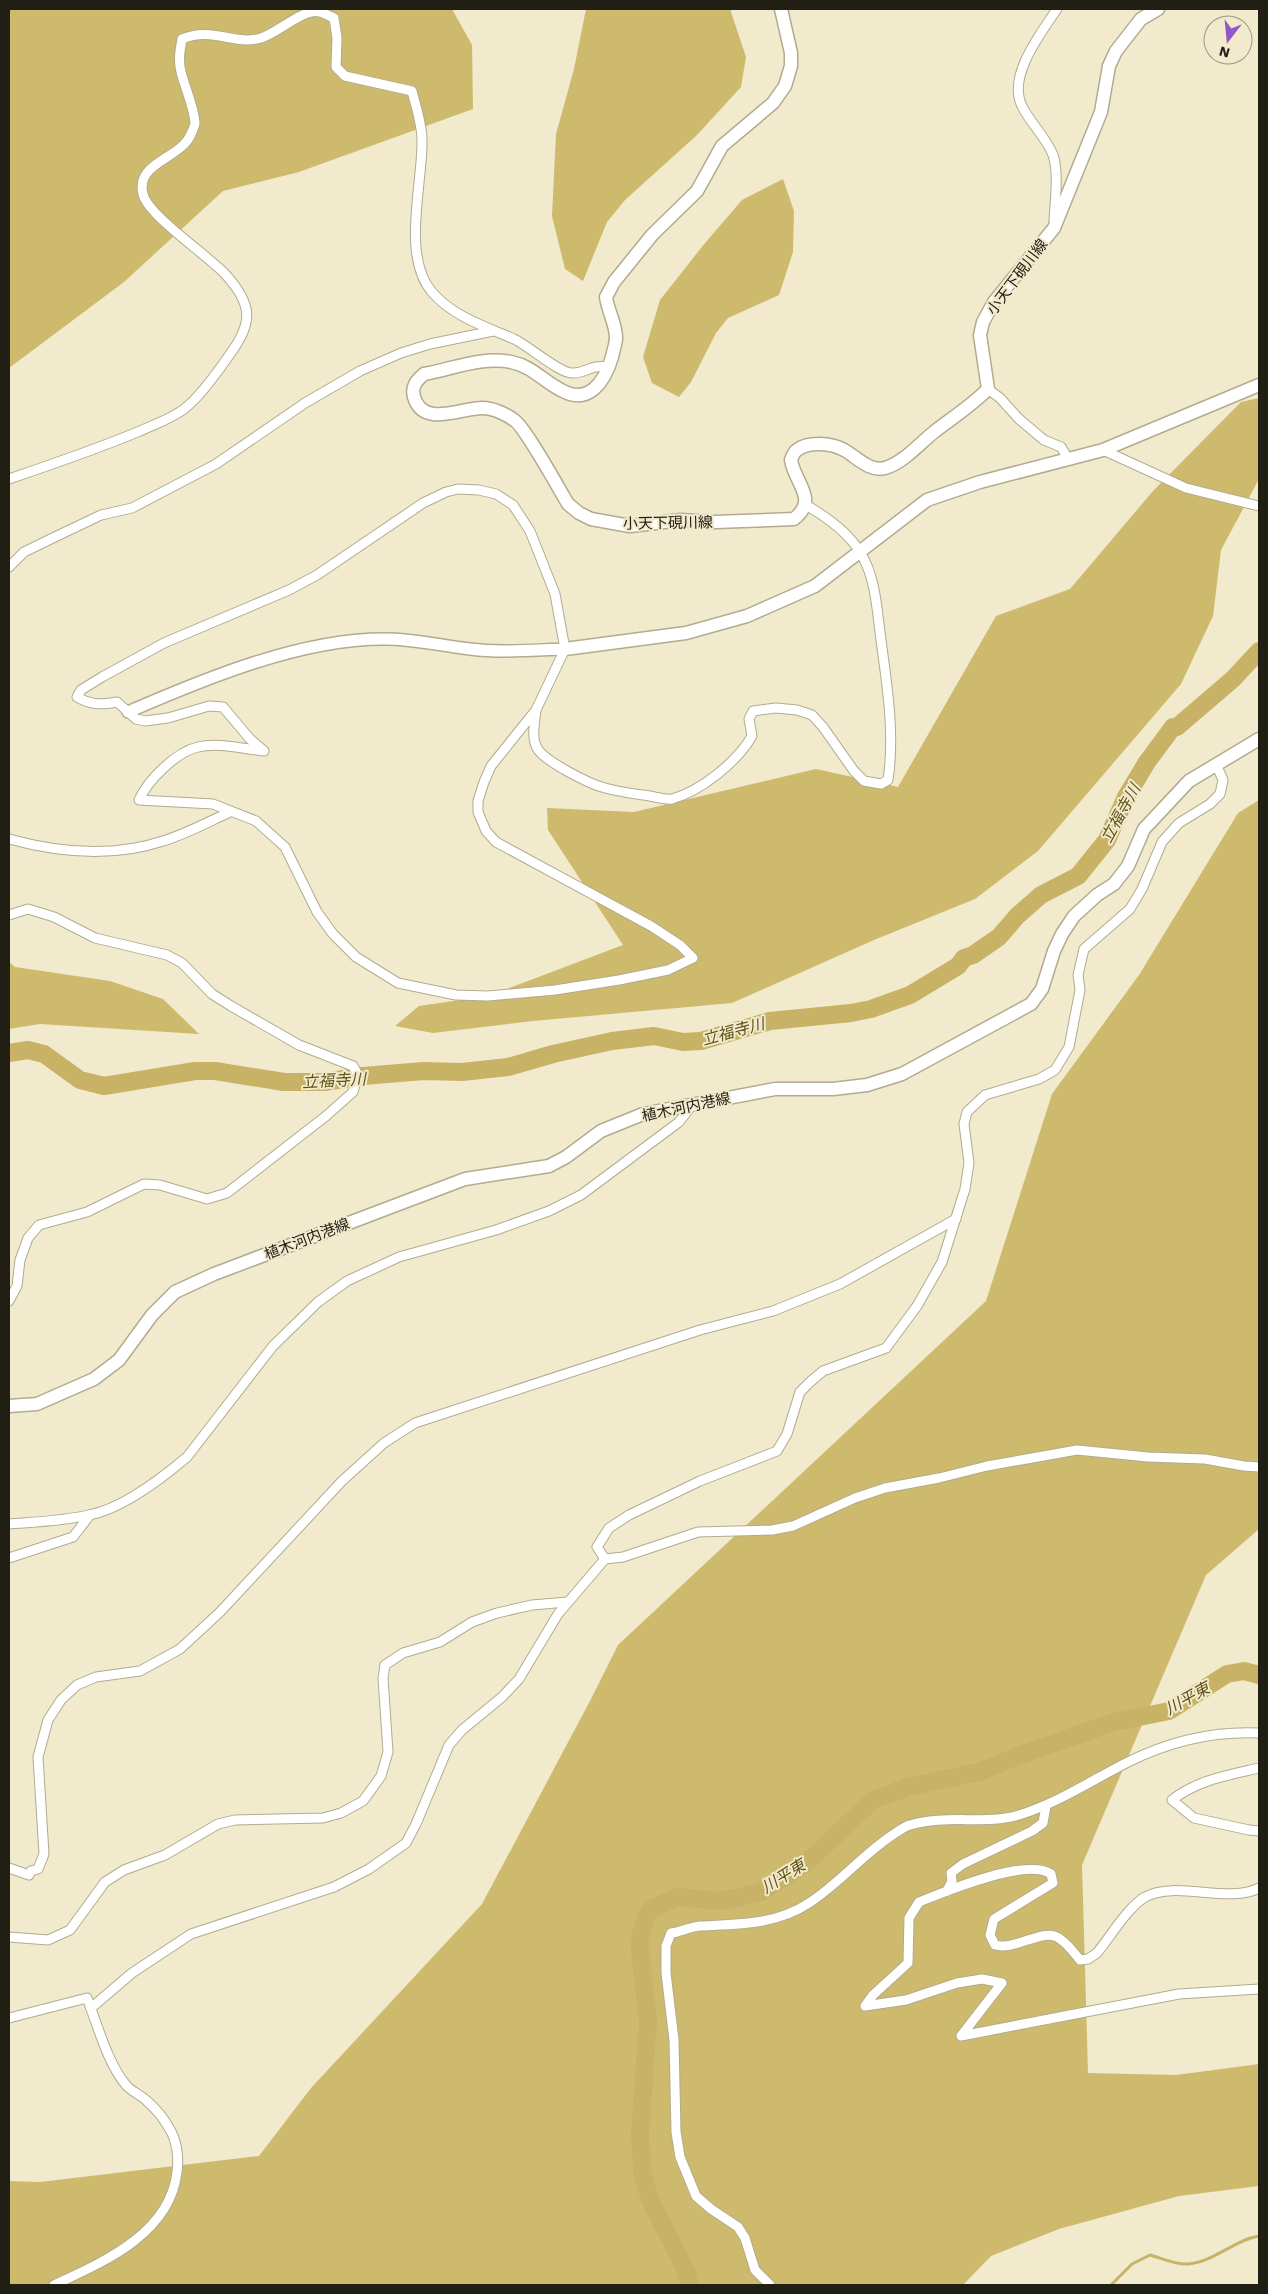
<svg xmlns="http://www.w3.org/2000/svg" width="1268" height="2294" font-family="'Work Sans','Noto Sans JP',sans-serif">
  <rect width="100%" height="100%" fill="#f1eacc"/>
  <g fill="#ceba6d">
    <path d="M9,9H452L472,45L473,109L299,172L223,191L124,282L9,368Z"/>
    <path d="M586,9H730L746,57L741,87L697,135L625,200L607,222L583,281L565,269L552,216L556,134L574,69Z"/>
    <path d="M783,179L794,211L793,252L779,295L728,318L716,333L691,382L679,397L652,383L643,357L660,300L705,243L742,200Z"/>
    <path d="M1259,398V479L1221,550L1213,616L1181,684L1038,851L975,899L874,940L732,1003L533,1021L433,1033L395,1026L419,1006L488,996L623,945L548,830L547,808L634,812L816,769L898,787L996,616L1070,589L1153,491L1241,402Z"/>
    <path d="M1259,800V1529L1206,1575L1082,1865L1088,2073L1176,2075L1259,2064V2186L1179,2196L1059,2229L991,2256L963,2285H9V2181L40,2182L259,2156L311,2088L482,1904L590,1701L618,1645L986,1301L1052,1094L1139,975L1238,813Z"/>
    <path d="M9,962L15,967L110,981L163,999L199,1034L40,1024L9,1029Z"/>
  </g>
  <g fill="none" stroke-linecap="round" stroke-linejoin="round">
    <path stroke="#c7b266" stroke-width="3" d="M1111,2285L1132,2264L1150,2255C1161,2258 1176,2265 1188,2264C1214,2262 1234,2240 1259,2236"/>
    <g stroke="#c7b266" stroke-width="18">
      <path d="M9,1053L28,1050L44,1054L80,1080L104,1086L195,1071H215L284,1082H324L363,1076L424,1071L462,1072L508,1067L553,1054L612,1041L654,1036L683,1042L701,1041L770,1021L851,1013L871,1009L910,995L958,966L964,958L973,955L999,937L1017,916L1041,895L1078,876L1107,840L1126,797L1147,762L1173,727H1177L1233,679L1259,651"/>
      <path d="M689,2285L687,2273L650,2200L642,2170L640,2134L648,2021L639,1942L646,1916L651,1909L677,1897L722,1901L761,1892L805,1864L873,1800L908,1787L979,1772L1015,1757L1114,1722L1169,1711L1227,1674L1244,1671L1259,1675"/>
    </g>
    <defs>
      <g id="minor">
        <path d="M1054,220C1055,202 1059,172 1053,155C1046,137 1030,123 1022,106C1007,76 1041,33 1057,9"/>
        <path d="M988,389L1000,398L1019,419L1044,440L1061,447L1069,460"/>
        <path d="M1103,450L1186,488L1259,506"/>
        <path d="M9,479C53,464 97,449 140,431C155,424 171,419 184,409C199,398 219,370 230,354C253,323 253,305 226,275C209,256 148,216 143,194C135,162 181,159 191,134C192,131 195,126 195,123C194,107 185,88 181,72C178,60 180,50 182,39C213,26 234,46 261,38C278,33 303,8 320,12C324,13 329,16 334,18L337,38L336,67L345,76L412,91C416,107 422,124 422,140C423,183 401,256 432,292C452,316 486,327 514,339C529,346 559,373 572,373C586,374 589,364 609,367"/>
        <path d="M458,489L479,490L496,494L513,505L530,531L555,594L565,649L536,710L491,766L484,782L478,801V812L486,831L496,842L651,926L680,945L693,958L668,970L619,980L555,990L488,996L456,995L398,983L356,957L333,934L317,912L285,847L256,821L213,804L139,800C148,780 176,752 198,747C218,742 243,749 264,751L250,739L223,707L209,706L168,718L145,721L136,719L117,702C101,705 91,705 77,697L81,690L102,677L164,643L289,590L317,575L423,503L446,492Z"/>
        <path d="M9,567L24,552L57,536L101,515L132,508L216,464L305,403L360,371L401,353L430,344L493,331"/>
        <path d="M536,710C535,721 531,737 537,748C544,761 589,784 605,788C620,792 634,794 650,796C656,797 666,800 672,799C701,791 737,762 752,736L749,719L753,711L776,708L797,710L812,715L823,727L854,771L864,781L881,784L888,780C895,733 887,686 881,640C877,611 876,577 860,552C848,532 825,516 806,505"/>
        <path d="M9,839C60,853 112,858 163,841C186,834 208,822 230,812"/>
        <path d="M9,915L28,909L54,917L95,938L167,955L182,963L212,994L231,1006L299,1045L353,1066L358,1075L353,1092L326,1116L227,1193L207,1199L160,1185L144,1184L87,1212L39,1225L28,1238L20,1260L17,1286L9,1301"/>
        <path d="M9,1524C35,1522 63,1521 89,1515C122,1509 161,1479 187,1457L273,1346L318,1302L347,1281L399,1257L496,1230L549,1211L581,1195L679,1122L692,1105"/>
        <path d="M9,1558L73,1537L90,1515"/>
        <path d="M605,1559L597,1547L609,1528L629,1515L700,1481L777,1451L787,1434L800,1392L810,1382L823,1371L886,1348L917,1306L942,1262L965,1189L969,1163L964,1124L967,1112L985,1095L1039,1079L1055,1070L1069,1047L1080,990L1078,975L1084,949L1130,909L1142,889L1162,842L1179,823L1210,804L1220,794L1223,780L1216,764"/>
        <path d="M1259,1768C1229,1775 1197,1780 1172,1800L1194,1818L1249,1830L1259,1831"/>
        <path d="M9,1868L29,1875L31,1871L38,1869L44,1854L38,1757L48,1720L61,1700L77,1685L96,1677L140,1671L180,1649L220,1612L342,1481L384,1443L415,1423L700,1330L773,1311L840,1284L956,1219"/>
        <path d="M1259,1888C1228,1904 1176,1880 1145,1897C1128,1907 1110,1937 1097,1953L1088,1959L1080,1960C1074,1953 1068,1944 1060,1939C1045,1926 1016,1951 995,1945L990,1935L994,1919L1053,1883L1051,1874C1027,1857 946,1891 919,1902L909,1918L908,1963L873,1995L865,2006L906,2000L957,1983L982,1979L1002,1983L961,2036L1179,1994L1259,1989"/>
        <path d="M947,1891L952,1881L951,1873L963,1864L1032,1831L1043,1823L1046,1806"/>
        <path d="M9,1937L48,1940L70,1930L105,1882L124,1870L165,1855L218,1824L235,1820L323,1818L341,1813L363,1801L381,1776L388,1752L383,1678L385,1665L403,1653L440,1642L472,1622L497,1613L532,1605L567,1602"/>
        <path d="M91,2008L132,1973L191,1934L334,1887L369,1869L406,1843L416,1824L449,1745L462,1730L502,1697L519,1679L558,1614L605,1559L623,1557L698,1532L772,1530L793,1526L855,1498L885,1488L939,1478L987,1466L1077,1450L1148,1457L1205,1459L1244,1466L1259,1467"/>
        <path d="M9,2018L87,1998C98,2026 107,2062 126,2085C132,2092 141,2095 147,2101C155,2108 164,2119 169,2128C177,2140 179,2158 177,2172C170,2234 103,2262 54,2285"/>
        <path d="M770,2285L755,2270L745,2238L738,2227L711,2209L696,2196L680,2157L676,2132L674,2040L666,1973V1946L671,1933C681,1932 689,1927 700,1926C738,1924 776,1925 809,1903C840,1883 863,1854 894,1834C899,1831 905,1826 910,1825C945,1814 986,1825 1019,1815C1058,1803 1092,1780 1128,1762C1168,1742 1214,1731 1259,1733"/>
      </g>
      <path id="tertiary" d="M128,712C204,679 302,638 386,639C415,639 442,646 470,649C501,653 533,650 565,649"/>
      <g id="secondary">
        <path d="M781,9L791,53V66L785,86L773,103L722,146L697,191L652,235L614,282L606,297C608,311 616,324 616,338C616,344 613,351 612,357C605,381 589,406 561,390C543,381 532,366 511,362C483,356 452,369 424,374C417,380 411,386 414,397C423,428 461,408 482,408C493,408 506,414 514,420C525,427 559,489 568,504L579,513L591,519L630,526L681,520L715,522L794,519C819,499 795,484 791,460C792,457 794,452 797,450C808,441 832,443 844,450C857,457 869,472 885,468C903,463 919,444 934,432C952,418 971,406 988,389L980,335L983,322L994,302L1054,228L1101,112L1109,66L1116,51L1141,19L1158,9"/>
        <path d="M565,649L686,633L747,616L815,586L927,500L980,482L1103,450L1259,385"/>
        <path d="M9,1406L37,1404L94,1379L119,1360L152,1315L175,1292L214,1274L465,1179L549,1166L566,1157L601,1131L643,1114L775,1089H833L867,1085L902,1074L1031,1004L1042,989L1054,951L1062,934L1074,916L1097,895L1114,884L1128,866L1144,829L1189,781L1259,739"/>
      </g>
    </defs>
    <use href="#minor" stroke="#b2ab8f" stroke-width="11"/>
    <use href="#tertiary" stroke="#b2ab8f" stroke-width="14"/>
    <use href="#secondary" stroke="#b2ab8f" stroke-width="15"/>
    <use href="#minor" stroke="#fff" stroke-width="9"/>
    <use href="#tertiary" stroke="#fff" stroke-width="11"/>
    <use href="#secondary" stroke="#fff" stroke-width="12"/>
  </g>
  <g text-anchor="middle" stroke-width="4" stroke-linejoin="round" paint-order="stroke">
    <g font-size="15" fill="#211e13" stroke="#f1eacc">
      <text transform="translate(1017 277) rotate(-53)" y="5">小天下硯川線</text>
      <text transform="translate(668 523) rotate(-1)" y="5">小天下硯川線</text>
      <text transform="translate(686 1107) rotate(-12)" y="5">植木河内港線</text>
      <text transform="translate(307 1239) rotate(-21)" y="5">植木河内港線</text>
    </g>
    <g font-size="16" font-style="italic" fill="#615318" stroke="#f1eacc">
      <text transform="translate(1120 813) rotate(-61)" y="6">立福寺川</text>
      <text transform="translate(733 1031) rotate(-15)" y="6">立福寺川</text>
      <text transform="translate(334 1080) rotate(-3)" y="6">立福寺川</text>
      <text transform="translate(1187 1698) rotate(-29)" y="6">川平東</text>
      <text transform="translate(783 1876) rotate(-32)" y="6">川平東</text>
    </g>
  </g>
  <rect width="1268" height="2294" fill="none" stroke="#211e13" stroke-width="20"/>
  <g transform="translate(1228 40) rotate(196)"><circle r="24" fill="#f1eacc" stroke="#9e9882"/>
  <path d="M0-4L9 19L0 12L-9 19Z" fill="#9256cc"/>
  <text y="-8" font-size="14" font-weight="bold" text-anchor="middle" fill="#211e13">N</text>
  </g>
</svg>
